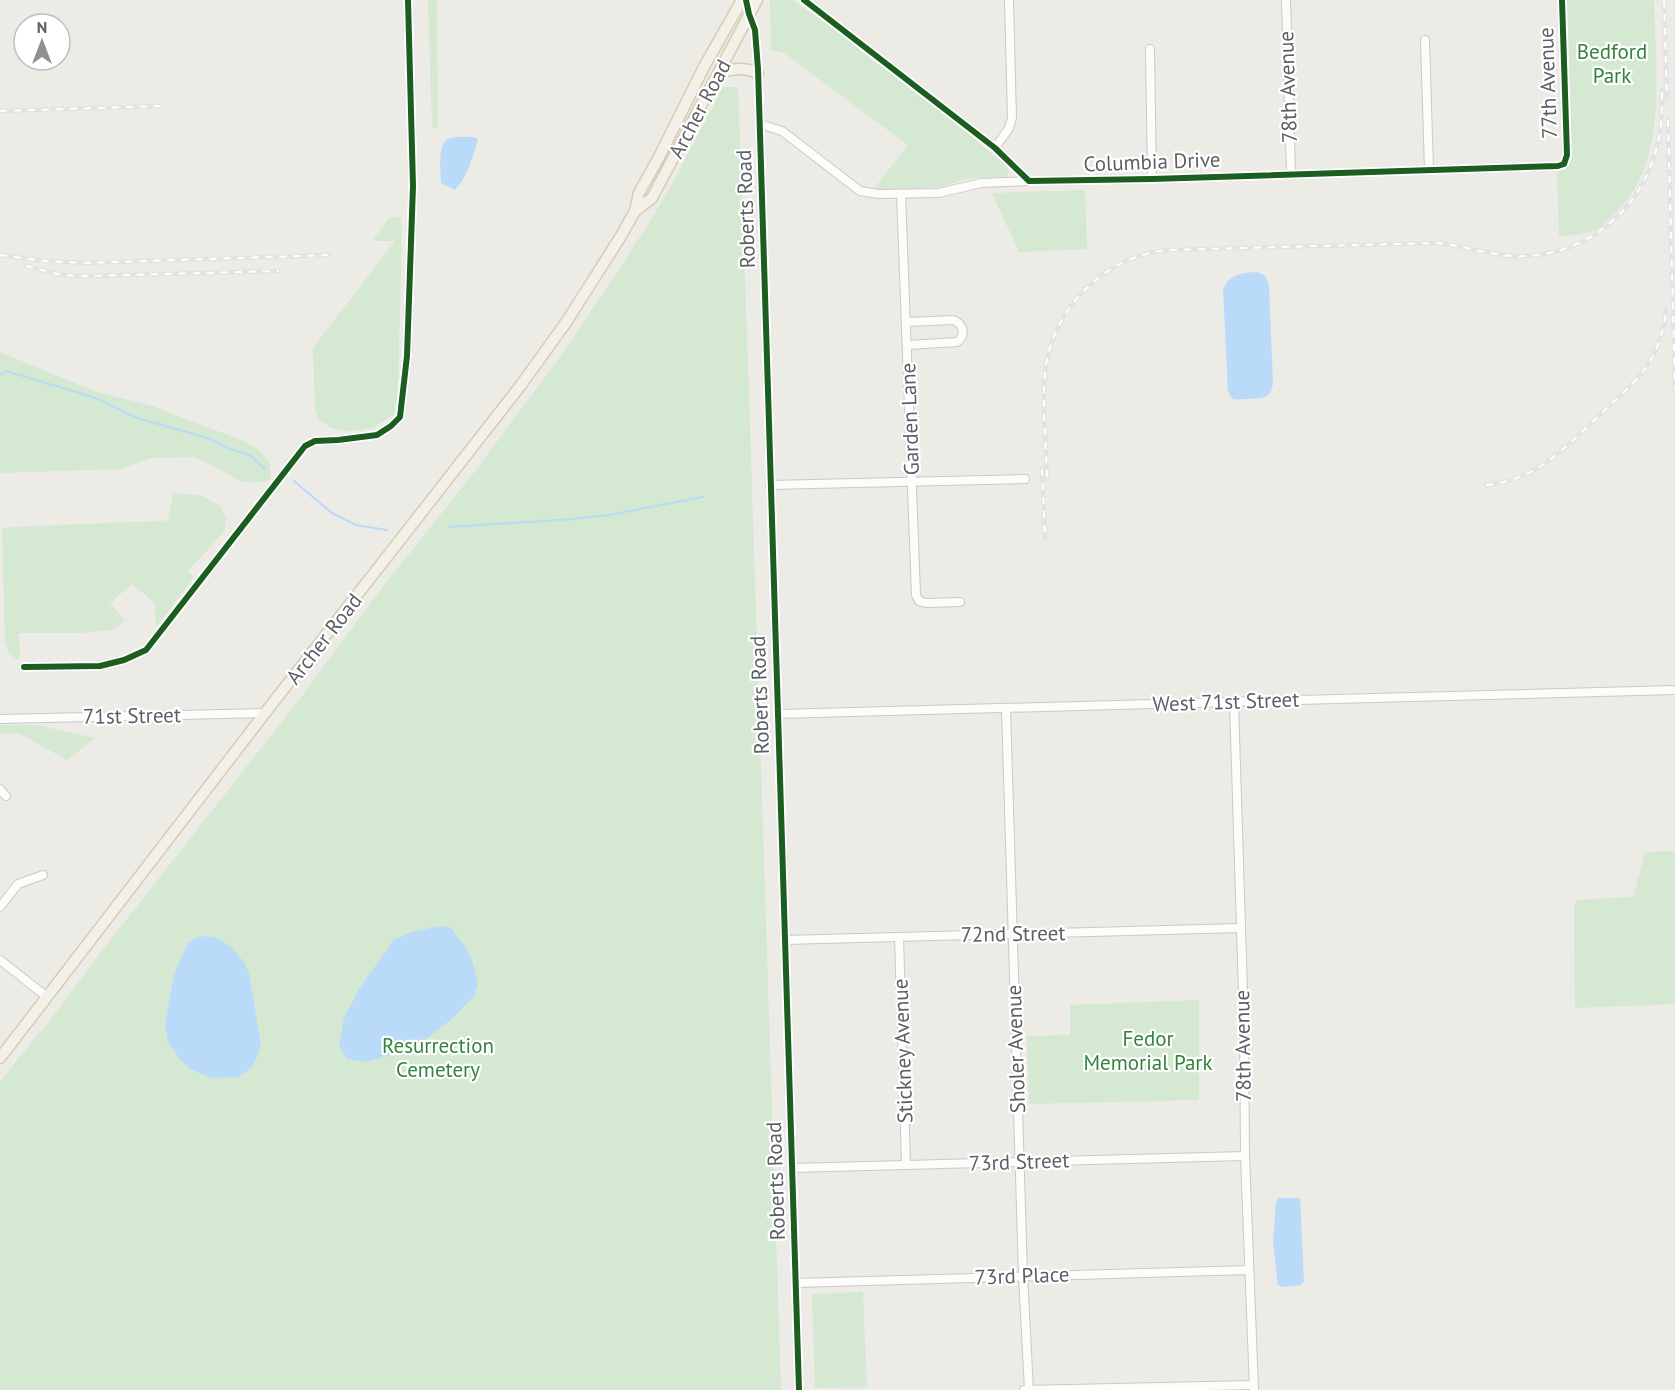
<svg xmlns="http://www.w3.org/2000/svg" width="1675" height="1390" font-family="'PT Sans',sans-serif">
  <rect width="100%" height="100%" fill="#ecebe6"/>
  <g fill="#d4e8d2">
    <path d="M428,0H437L438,129L432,127Z"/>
    <path d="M770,0H792L823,21L930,101L1006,166L1008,168V174L1004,177L969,178L941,187L874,189L908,145L784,53L771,50Z"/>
    <path d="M1567,0H1654C1655,68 1670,165 1613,215C1608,220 1602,227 1595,230C1584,235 1571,235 1559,236L1557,172C1565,171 1568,165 1572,159Z"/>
    <path d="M723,87H738L748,364L781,1390H0V1082L39,1033L42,1031L94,961L302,696L374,598L476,470L560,357L629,255L636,242L644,232L673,182Z"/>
    <path d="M1085,190L1087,249L1019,252L992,193Z"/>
    <path d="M400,217L402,227L398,389L394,414L373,428L349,431L331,428L318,419L315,408L313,348L395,241H372L389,218Z"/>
    <path d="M0,352L94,391L152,406L241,440L258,449L269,462L271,480L250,483L240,481L212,465L193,457L151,458L121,469L0,473Z"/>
    <path d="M173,493L203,496L220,506L226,517L224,532L188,571L194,577L156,627L155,603L132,584L110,603L125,621L112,630L80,633H19L20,654L19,660L9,654L5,641L2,528L33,526L162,521L168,520Z"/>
    <path d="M36,725L95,738L67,760L18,733L0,734V725Z"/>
    <path d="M1664,851L1675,852V1004L1575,1008L1574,907L1577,900L1633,897L1645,853Z"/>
    <path d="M1199,1000V1100L1029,1104L1027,1036L1070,1035V1005Z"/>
    <path d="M863,1292L867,1387L815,1388L812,1294Z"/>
  </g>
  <g fill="#b9daf8">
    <path d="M473,137L478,139C473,156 468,176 455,190L441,183C441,172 437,145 448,139C454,136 466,137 473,137Z"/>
    <path d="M1255,272C1264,273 1266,276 1269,285L1273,383C1270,401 1262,397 1248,399C1242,399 1239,400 1233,399L1228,392L1223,290C1228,275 1240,273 1255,272Z"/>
    <path d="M441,926L451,928L467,949L473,963L478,984L474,996L454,1017L422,1042L394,1054L365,1062L347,1059L339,1046L344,1018L359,989L394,940L411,932Z"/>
    <path d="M206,936L217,938L230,946L244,962L249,974L261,1045L257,1057L251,1068L238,1077L211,1078L191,1069L182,1062L168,1042L165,1025L174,974L188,943L196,938Z"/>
    <path d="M1278,1198H1300L1304,1281L1301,1285L1282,1287L1278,1285L1273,1242L1276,1203Z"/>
  </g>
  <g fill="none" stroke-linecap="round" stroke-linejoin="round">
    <g stroke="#b9daf8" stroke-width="2">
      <path d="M0,375L6,371L96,398L137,418L208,438L232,450L250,455L265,469"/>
      <path d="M294,481L332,513L356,525L387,530"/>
      <path d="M450,527L573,519L609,515L703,497"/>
    </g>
    <defs>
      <g id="minor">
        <path d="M746,0L749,14L755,30L758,69L799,1390"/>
        <path d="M804,0L995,148L1029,181L1152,179L1558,166L1564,164L1567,155L1562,0"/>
        <path d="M1286,0L1291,174"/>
        <path d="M1425,40L1429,170"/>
        <path d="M1150,49L1152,179"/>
        <path d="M760,124L782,131L860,191L878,194L939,193L981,183L1029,181"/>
        <path d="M995,148L1009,128L1012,118L1009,0"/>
        <path d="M901,194L916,595L919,601L926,603L960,602"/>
        <path d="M907,322L953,320C964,324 966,335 957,342L908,345"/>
        <path d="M770,485L1025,479"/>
        <path d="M24,667L100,666L124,660L146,650L305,446L315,441L338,440L377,435L391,426L400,417L407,356L413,186L408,0"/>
        <path d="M1234,702L1244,1024L1245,1156L1254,1390"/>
        <path d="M1006,708L1023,1276L1029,1390"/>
        <path d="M778,714L1675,690"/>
        <path d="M0,719L265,713"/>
        <path d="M0,789L6,796"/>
        <path d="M0,907L18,884L43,875"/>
        <path d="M899,937L906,1165"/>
        <path d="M785,940L1241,928"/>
        <path d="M0,960L47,997"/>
        <path d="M792,1168L1245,1156"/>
        <path d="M796,1283L1249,1270"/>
        <path d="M1024,1390L1253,1385"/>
      </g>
      <g id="major">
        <path d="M718,74C733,68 743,67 758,73"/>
        <path d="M635,211L652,198L757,0"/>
        <path d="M0,1058L265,713L521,385L567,321L621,236L635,211L639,193L659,157L705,65L742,0"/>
      </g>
    </defs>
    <use href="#minor" stroke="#c9c9c8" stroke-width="10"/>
    <use href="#major" stroke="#d4cdb4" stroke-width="13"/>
    <use href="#minor" stroke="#fcfcfb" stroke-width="8"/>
    <use href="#major" stroke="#f3f1e7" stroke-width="10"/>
    <defs>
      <g id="rail">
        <path d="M1664,0L1667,99"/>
        <path d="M0,111L161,106"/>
        <path d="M1668,120L1675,389"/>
        <path d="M0,255L45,261L84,263L330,255"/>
        <path d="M26,266L62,275L88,276L279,271"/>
        <path d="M1042,469L1045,538"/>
        <path d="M1047,477C1046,440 1041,402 1046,365C1056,304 1107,256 1168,250L1435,243C1466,245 1496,258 1526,256C1589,253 1640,210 1656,150C1662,130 1662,110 1662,90"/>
        <path d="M1486,485C1530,481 1557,456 1588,426C1604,411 1620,396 1635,381C1654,360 1664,336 1666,309"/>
      </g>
    </defs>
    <use href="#rail" stroke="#e3e3e3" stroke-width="4.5"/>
    <use href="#rail" stroke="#fff" stroke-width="2" stroke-dasharray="7" stroke-linecap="butt"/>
    <defs>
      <g id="cycleway">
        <path d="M746,0L749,14L755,30L758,69L799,1390"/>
        <path d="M804,0L995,148L1029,181L1152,179L1558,166L1564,164L1567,155L1562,0"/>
        <path d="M24,667L100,666L124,660L146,650L305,446L315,441L338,440L377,435L391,426L400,417L407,356L413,186L408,0"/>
      </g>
    </defs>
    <use href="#cycleway" stroke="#fff" stroke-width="10"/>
    <use href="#cycleway" stroke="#1b5e20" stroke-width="6"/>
  </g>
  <g text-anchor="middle" stroke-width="4.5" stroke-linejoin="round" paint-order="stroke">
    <g font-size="21" fill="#34833c" stroke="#fff">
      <text x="1612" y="59">Bedford<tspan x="1612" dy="24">Park</tspan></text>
      <text x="1148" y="1046">Fedor<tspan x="1148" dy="24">Memorial Park</tspan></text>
      <text x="438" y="1053">Resurrection<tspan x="438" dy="24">Cemetery</tspan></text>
    </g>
    <g font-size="21" fill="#5c5f65" stroke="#fff">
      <text transform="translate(1548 83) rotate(-92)" y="7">77th Avenue</text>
      <text transform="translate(1288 87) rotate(-92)" y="7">78th Avenue</text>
      <text transform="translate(700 109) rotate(-62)" y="7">Archer Road</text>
      <text transform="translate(1152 162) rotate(-2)" y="7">Columbia Drive</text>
      <text transform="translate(746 209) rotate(-92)" y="7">Roberts Road</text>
      <text transform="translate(910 419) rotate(-92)" y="7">Garden Lane</text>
      <text transform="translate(324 639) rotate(-52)" y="7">Archer Road</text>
      <text transform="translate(760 695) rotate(-92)" y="7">Roberts Road</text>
      <text transform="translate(1226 702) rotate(-2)" y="7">West 71st Street</text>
      <text transform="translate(132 716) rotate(-1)" y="7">71st Street</text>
      <text transform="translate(1013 934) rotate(-1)" y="7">72nd Street</text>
      <text transform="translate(1243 1046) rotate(-91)" y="7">78th Avenue</text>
      <text transform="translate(1016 1049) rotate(-92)" y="7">Sholer Avenue</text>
      <text transform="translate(903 1051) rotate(-92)" y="7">Stickney Avenue</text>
      <text transform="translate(1019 1162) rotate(-2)" y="7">73rd Street</text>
      <text transform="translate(776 1181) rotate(-92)" y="7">Roberts Road</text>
      <text transform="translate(1022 1276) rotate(-2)" y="7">73rd Place</text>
    </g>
  </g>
  <g transform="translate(42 42)"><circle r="28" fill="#ffffff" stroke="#bebfc1" stroke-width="1.5"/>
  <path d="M0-4.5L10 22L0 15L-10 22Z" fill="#8e9092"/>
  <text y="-9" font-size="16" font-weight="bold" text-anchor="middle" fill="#5c5f65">N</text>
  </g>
</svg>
